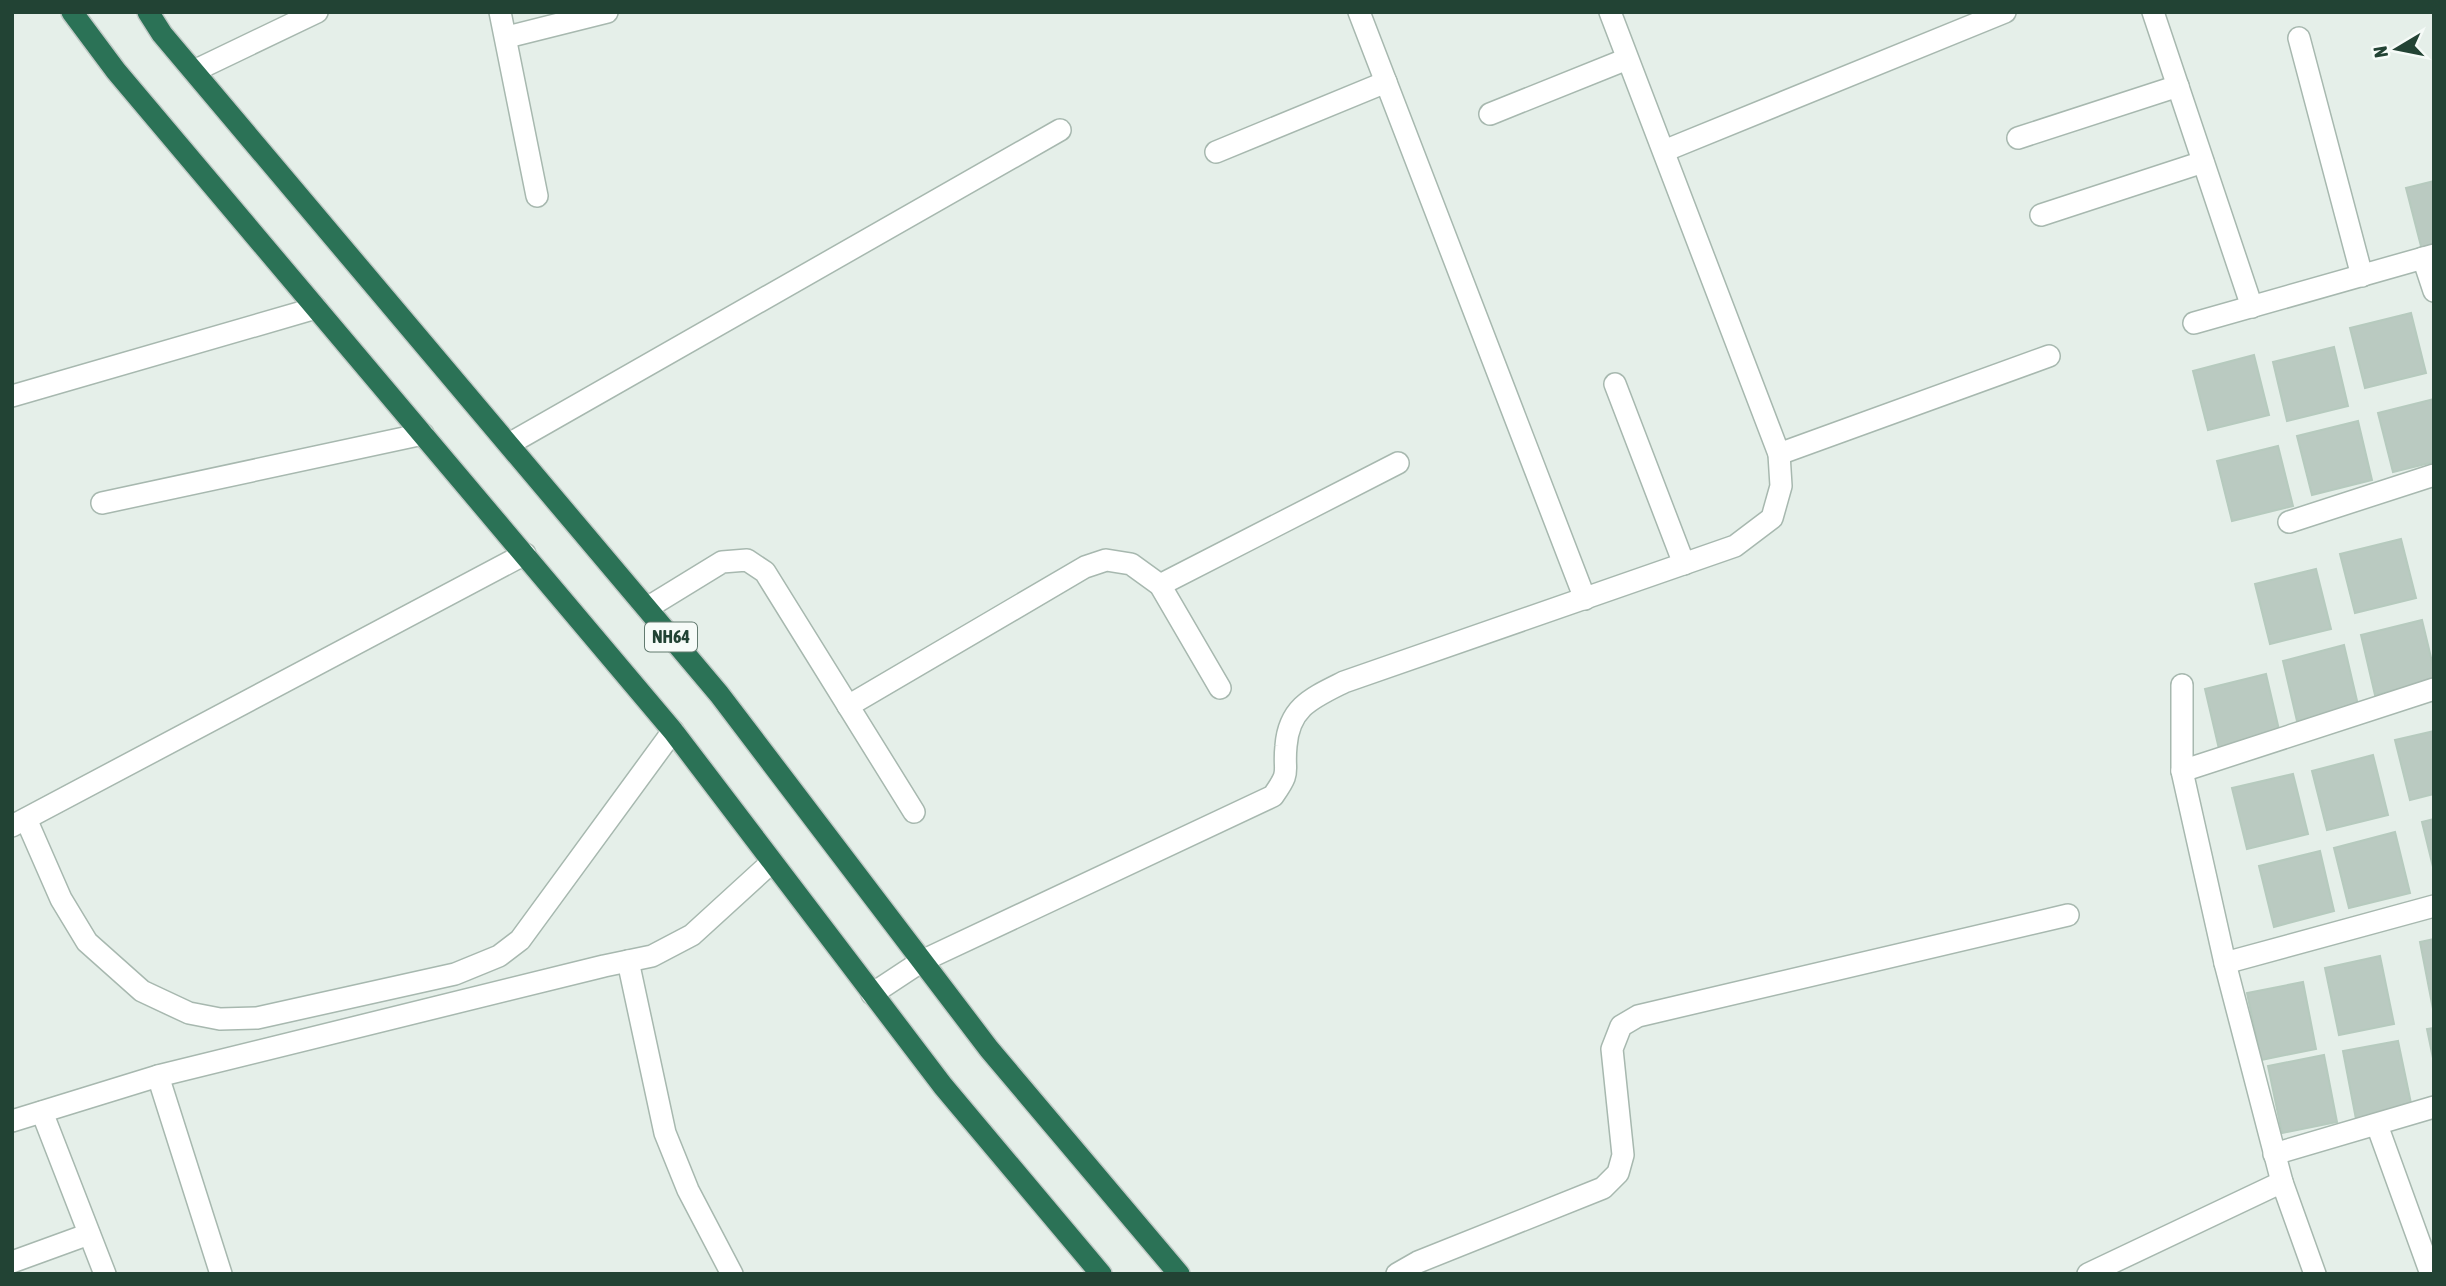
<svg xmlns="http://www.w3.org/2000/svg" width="2446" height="1286" font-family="'Asap Condensed',sans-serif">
  <rect width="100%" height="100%" fill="#e5efe9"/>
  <g fill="#bacac1" stroke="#b6cabe" stroke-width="2">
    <path d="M2434,181V247L2422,250L2406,188Z"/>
    <path d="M2411,313L2426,373L2365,388L2350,328Z"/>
    <path d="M2334,347L2348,406L2287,421L2273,362Z"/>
    <path d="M2254,355L2269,415L2208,430L2193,371Z"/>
    <path d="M2434,399V462L2393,472L2378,413Z"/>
    <path d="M2358,421L2372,480L2312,495L2297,436Z"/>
    <path d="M2278,446L2293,506L2232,521L2217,461Z"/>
    <path d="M2401,539L2416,598L2355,613L2340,554Z"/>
    <path d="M2316,569L2331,629L2270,644L2255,584Z"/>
    <path d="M2422,620L2434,670V680L2375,695L2361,635Z"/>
    <path d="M2344,645L2358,705L2297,721L2283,661Z"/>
    <path d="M2266,674L2280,734L2219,749L2205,689Z"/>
    <path d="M2434,731V794L2410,800L2395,740Z"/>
    <path d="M2373,755L2388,815L2327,830L2312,771Z"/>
    <path d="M2293,774L2308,834L2247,849L2232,788Z"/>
    <path d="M2434,819V871L2422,822Z"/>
    <path d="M2395,832L2410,893L2349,908L2334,848Z"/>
    <path d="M2320,851L2334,911L2274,927L2259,866Z"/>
    <path d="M2434,939V1009H2433L2420,942Z"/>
    <path d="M2380,956L2394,1024L2339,1035L2325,968Z"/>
    <path d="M2303,982L2316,1049L2261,1060L2247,993Z"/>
    <path d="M2434,1028V1063L2427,1029Z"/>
    <path d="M2398,1041L2412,1108L2356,1119L2343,1051Z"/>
    <path d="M2324,1055L2337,1122L2282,1133L2268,1066Z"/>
  </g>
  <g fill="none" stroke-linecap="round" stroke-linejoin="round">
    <defs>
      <g id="lane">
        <path d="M500,12L537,196"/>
        <path d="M507,37L607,12"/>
        <path d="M194,71L317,12"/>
        <path d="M1216,152L1386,82"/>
        <path d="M12,396L316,308"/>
        <path d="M509,444L1060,130"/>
        <path d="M1779,454L2049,356"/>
        <path d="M102,503L423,434"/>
        <path d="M1160,585L1398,463"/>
        <path d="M647,608L722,562L747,560L765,572L914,812"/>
        <path d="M848,706L1085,567L1106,560L1131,564L1160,585L1220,688"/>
        <path d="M26,819L61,899L87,942L142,991L189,1013L220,1019L257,1018L455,974L499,956L520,940L673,731"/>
        <path d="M628,961L665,1133L688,1190L732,1274"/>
        <path d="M1397,1274L1418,1262L1603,1188L1618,1173L1623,1155L1612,1049L1621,1026L1638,1016L2068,915"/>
      </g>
      <g id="street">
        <path d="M1359,12L1585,599"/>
        <path d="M2153,12L2252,307"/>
        <path d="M2299,38L2362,276"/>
        <path d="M1490,114L1627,59"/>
        <path d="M2018,138L2178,86"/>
        <path d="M1664,151L2005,12"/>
        <path d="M2041,215L2203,162"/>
        <path d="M2423,258L2434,291"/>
        <path d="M2194,323L2434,255"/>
        <path d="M1615,384L1684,564"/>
        <path d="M2289,522L2434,475"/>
        <path d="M2182,685V771L2225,963L2282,1182L2315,1274"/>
        <path d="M2182,771L2434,689"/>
        <path d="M12,826L525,554"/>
        <path d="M2225,963L2434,906"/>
        <path d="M872,994L922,961L1273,796C1292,769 1283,775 1286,746C1289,707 1312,698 1344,682L1735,546L1772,518L1781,486L1779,454L1610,12"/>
        <path d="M158,1076L221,1274"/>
        <path d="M42,1112L105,1274"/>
        <path d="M12,1121L158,1076L604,966L652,956L692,935L772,862"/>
        <path d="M2377,1125L2431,1274"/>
        <path d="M2274,1154L2434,1107"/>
        <path d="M12,1262L89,1234"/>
        <path d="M2088,1274L2282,1182"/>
      </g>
      <g id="highway">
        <path d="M72,12L116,71L673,731L943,1086L1101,1274"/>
        <path d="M148,12L162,34L719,694L989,1049L1179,1274"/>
      </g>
    </defs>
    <use href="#lane" stroke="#a7b8af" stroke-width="24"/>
    <use href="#street" stroke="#a7b8af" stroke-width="24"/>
    <use href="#highway" stroke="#c1cac6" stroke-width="24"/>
    <use href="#lane" stroke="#fff" stroke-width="21"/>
    <use href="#street" stroke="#fff" stroke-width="21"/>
    <use href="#highway" stroke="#2b7256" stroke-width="21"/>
  </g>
  <g text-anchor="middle" stroke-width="7" stroke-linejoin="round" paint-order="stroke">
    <rect fill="#f6fbf8" stroke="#627a6f" stroke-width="2" x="645" y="622.5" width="52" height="29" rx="5"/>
    <g font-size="18" font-weight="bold" fill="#224334">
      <text x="671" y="643">NH64</text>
    </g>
  </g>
  <rect width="2446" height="1286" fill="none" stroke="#224334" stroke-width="28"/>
  <g transform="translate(2397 49) rotate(260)" stroke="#f6fbf8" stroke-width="5" paint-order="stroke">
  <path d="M0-5L12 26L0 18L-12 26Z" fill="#224334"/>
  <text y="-10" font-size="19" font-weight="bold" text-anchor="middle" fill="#224334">N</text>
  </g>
</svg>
